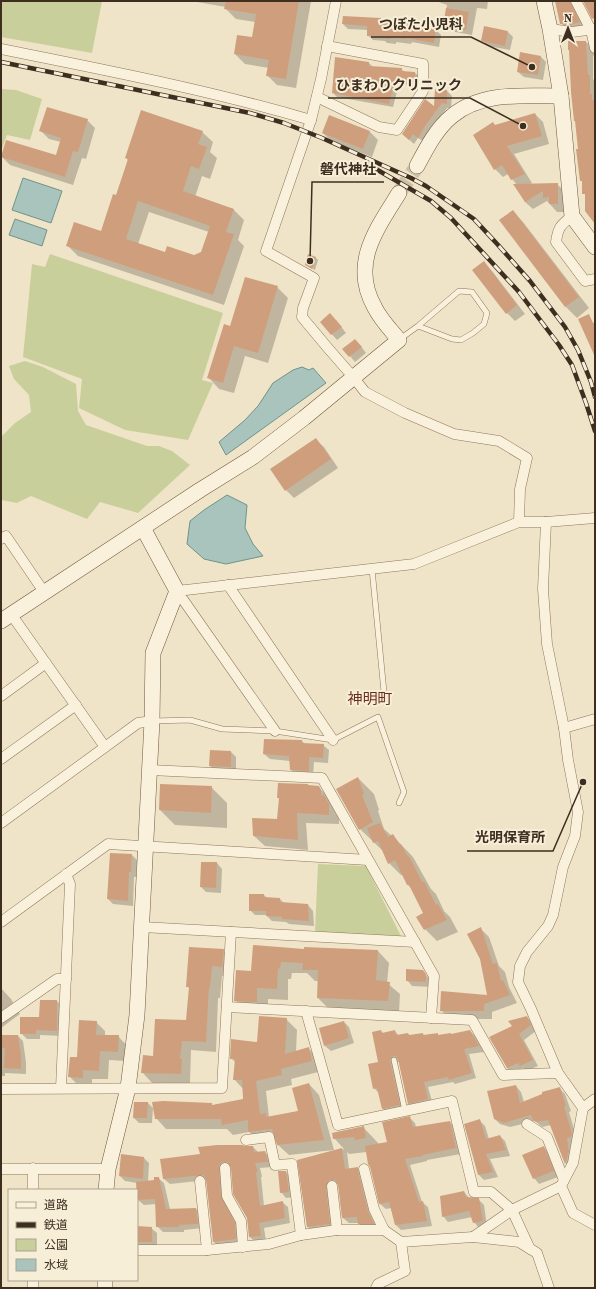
<svg xmlns="http://www.w3.org/2000/svg" width="596" height="1289" font-family="'Source Serif 4','Noto Sans JP',serif">
  <rect width="100%" height="100%" fill="#f0e4c8"/>
  <g fill="#c9cf9b">
    <path d="M1,1H102L92,53L1,37Z"/>
    <path d="M1,89L16,90L42,99L30,140L7,135L1,151Z"/>
    <path d="M50,254L223,313L202,380L213,383L188,440L125,430L79,408L82,379L23,357L32,264L45,267Z"/>
    <path d="M25,361L43,367L76,384L78,411L86,425L147,446H159L172,451L190,465L138,513L100,502L87,519L31,496L17,503L1,500V437L15,423L31,412L29,395L14,379L9,366Z"/>
    <path d="M318,864L366,866L401,936L315,932Z"/>
  </g>
  <g fill="#a9c4bc" stroke="#6f938a">
    <path d="M23,178L62,191L51,223L12,210Z"/>
    <path d="M15,219L47,230L42,246L9,235Z"/>
    <path d="M302,367L309,370L313,368L326,383L226,455L219,442L245,420L258,406L273,383L293,370Z"/>
    <path d="M227,495L247,505L245,528L253,544L263,556L226,564L204,559L187,544L190,521L204,510Z"/>
  </g>
  <g fill="#0003" fill-rule="evenodd">
    <path d="M191,1H311L296,88L277,85L268,76L269,68L245,64L235,54L253,39L255,22L236,19L226,9V7Z"/>
    <path d="M436,1H488L487,9L477,8L472,35L450,31L444,25L447,5Z"/>
    <path d="M556,1H578L585,28L567,29L561,23Z"/>
    <path d="M381,19L382,21L436,30L441,35L439,47L412,42L411,44L396,42V44L387,43L385,41L373,40L368,35V30L348,29L343,24Z"/>
    <path d="M508,32L513,37L510,50L488,46L482,40Z"/>
    <path d="M569,42H586L592,47L594,55L593,56V79L595,81V171L579,150Z"/>
    <path d="M541,57L546,62L543,80L524,77L518,72Z"/>
    <path d="M369,63L373,67L401,69L405,72L415,73L419,76V85L399,84L393,107L337,97L333,93Z"/>
    <path d="M447,91L452,96L451,108H447L423,141L418,138L414,144L403,134L435,108Z"/>
    <path d="M535,114L543,122L549,144L514,154L532,183L528,185L557,184L565,192L566,212H557L547,201L533,209L525,202L517,185L508,174L503,177L495,169V126Z"/>
    <path d="M329,117L370,132L378,140L372,157L331,141L323,133Z"/>
    <path d="M87,120L95,128L86,159L82,158L73,185L10,165L2,157H56L61,142L49,139L41,131Z"/>
    <path d="M202,132L213,142L210,152L217,158L210,179L202,176L195,197L233,209L244,220L238,240L244,246L224,305L78,256L67,245L101,232L116,197L129,161L126,158ZM149,212L209,232L202,252L194,256L166,253L138,244Z"/>
    <path d="M513,211L523,222L589,308L577,318L566,307L500,220Z"/>
    <path d="M309,255L316,258L318,260L315,270L306,265Z"/>
    <path d="M484,263L492,271L525,314L515,321L507,313Z"/>
    <path d="M277,287L288,298L268,363L245,356L234,393L219,389L209,378L231,327Z"/>
    <path d="M336,320L346,333L337,340L321,322Z"/>
    <path d="M360,345L366,353L355,362L344,349Z"/>
    <path d="M315,439L324,447L338,468L294,498L286,490Z"/>
    <path d="M302,741L305,744L323,745L329,750L328,763L314,762L313,776L296,775L291,770L290,761L270,759L264,754Z"/>
    <path d="M231,752L236,757V772L216,771L210,766Z"/>
    <path d="M358,778L374,794L379,810L378,811L384,829L392,836H393L413,857L431,889L436,894L444,911L450,917L458,932L437,941L425,929L424,914L412,889L408,885L403,875H401L389,863L385,853L360,829Z"/>
    <path d="M309,786L318,787L329,797L339,815V824L306,823L308,850L265,846L254,836L278,820L280,799L278,798Z"/>
    <path d="M211,787L227,803V828L175,825L160,810Z"/>
    <path d="M132,855L137,860L136,877H134L133,906L113,904L108,899Z"/>
    <path d="M217,863L222,869L221,893L206,892L201,887Z"/>
    <path d="M264,895L267,898L280,899L285,904L308,905L313,911L314,926L289,924L286,922L272,921L266,915H255L250,910Z"/>
    <path d="M480,928L489,937L499,966L505,972L509,987L517,1003L492,1012V1019H449L441,1010L488,996Z"/>
    <path d="M223,950L233,960L232,976H222L220,998H218L216,1052L191,1050L190,1083H152L142,1072L187,1021L190,989L187,986Z"/>
    <path d="M305,951H378L389,963L387,983L400,994L399,1012L329,1009L318,998V981H315L307,973H292L291,979H288V1000L268,999V1013L246,1012L235,1000L251,972Z"/>
    <path d="M423,971L431,981V987L412,986L407,980Z"/>
    <path d="M1,988L11,999L20,1014L1,1028Z"/>
    <path d="M41,1001H57L62,1006V1036L40,1035V1039H27L21,1033L40,1018Z"/>
    <path d="M527,1017L532,1022L536,1031L524,1040L538,1066L526,1071L523,1068L513,1073L507,1068L514,1027Z"/>
    <path d="M286,1019L297,1030L296,1052L308,1048L319,1059L322,1071L291,1079L292,1085L266,1091L269,1117L300,1111L309,1084L319,1095L334,1150L289,1155L278,1145L277,1140L260,1142L249,1132L233,1135L227,1129H166L156,1118L211,1104L213,1106L244,1100L243,1089L234,1079L236,1063L231,1058L258,1043Z"/>
    <path d="M96,1022L105,1031V1036H118L127,1046V1061L109,1060L108,1079H92V1086H79L69,1076Z"/>
    <path d="M344,1022L349,1027L354,1043L331,1051L325,1046Z"/>
    <path d="M381,1031L384,1034L395,1031L399,1036L408,1034L410,1036L423,1034L425,1036L437,1034L439,1036L452,1035L470,1031L475,1036L484,1052L469,1054L476,1078L455,1084L453,1082L428,1087L433,1105L414,1109L408,1103L399,1062H397L404,1111L388,1114L383,1109L379,1093L374,1088L380,1063Z"/>
    <path d="M1,1036H18L23,1041L26,1062V1074L5,1073V1076H1Z"/>
    <path d="M516,1086L521,1092L524,1102L559,1088L565,1094L571,1111L569,1112L577,1139L570,1168L566,1164L551,1125L542,1127L535,1121L510,1127L500,1124L494,1118Z"/>
    <path d="M135,1103H148L153,1108L152,1123H139L134,1118Z"/>
    <path d="M410,1118L415,1123L416,1127L450,1122L455,1127L461,1154L427,1160V1161L410,1165L422,1202L428,1207L432,1226L401,1230L396,1225L391,1208L386,1209L380,1204L367,1152L349,1154L347,1152L349,1169L358,1168L363,1173L378,1228H364L358,1223H349L343,1218L339,1185L338,1184L333,1186L334,1230L313,1232L307,1226L298,1161L344,1149L334,1138L363,1127L379,1144L388,1143Z"/>
    <path d="M479,1120L485,1126L489,1139L500,1136L505,1141L510,1156L490,1159L498,1177L484,1180L479,1175Z"/>
    <path d="M253,1147L258,1152H265L270,1158L272,1167L260,1168L262,1177H261L264,1206L282,1202L288,1207L290,1223L264,1228L266,1241L255,1242L250,1237L248,1218L232,1167H227L226,1203L240,1229L241,1244L219,1247L214,1242L207,1180L170,1184L164,1179L162,1160Z"/>
    <path d="M543,1147L549,1153L558,1177L539,1184L534,1178Z"/>
    <path d="M144,1158L149,1163L148,1182L155,1181L158,1178L164,1183L170,1209H196L201,1214L203,1228L184,1230V1232H163L157,1226L156,1204L144,1205L138,1200L137,1183L125,1181L120,1176Z"/>
    <path d="M286,1172L291,1177L294,1197L286,1198L281,1192Z"/>
    <path d="M464,1192L470,1199H478L484,1205L487,1226L479,1228L474,1222L472,1217L448,1222L443,1216Z"/>
    <path d="M137,1227L151,1228L157,1233V1247H141L137,1243Z"/>
  </g>
  <g fill="#cf9f7d" fill-rule="evenodd">
    <path d="M226,1H299L286,79L266,76L269,60L234,54L237,35L252,37L256,14L224,9Z"/>
    <path d="M555,1H570L580,22L570,25L560,24Z"/>
    <path d="M583,1H595V18L592,19Z"/>
    <path d="M446,8L469,12L466,30L443,26Z"/>
    <path d="M343,16L381,18V20L409,23V24L436,29L434,43L407,38V39L391,37V39L381,38V37L367,36V26L342,24Z"/>
    <path d="M484,26L508,31L505,46L481,41Z"/>
    <path d="M568,41H586L588,75H590V94H592V100H595V224L585,211V194H582V181H580L576,149H578L575,121H574L571,92L569,50H568Z"/>
    <path d="M520,52L541,56L538,75L517,72Z"/>
    <path d="M335,57L369,62V66L402,68V71L415,72V82L395,81L389,104L332,93Z"/>
    <path d="M435,89L447,90V104L442,103L425,126L418,138L413,134L409,140L402,134L425,99L434,106Z"/>
    <path d="M47,107L88,119L78,152L73,151L65,177L1,157L6,140L56,155L61,138L39,131Z"/>
    <path d="M141,110L203,131L198,144L207,147L199,169L191,166L183,191L234,209L226,232L234,234L213,295L66,246L74,222L101,231L113,194L116,195L128,159L125,158ZM138,201L210,226L201,252L194,255L167,246L165,252L126,239Z"/>
    <path d="M535,113L542,136L507,146L525,174L511,180L502,165L494,170L473,135L493,122L495,125Z"/>
    <path d="M329,115L370,131L363,149L322,133Z"/>
    <path d="M558,183V204H549V197L543,198V191L525,202L513,184Z"/>
    <path d="M513,210L579,297L565,307L499,220Z"/>
    <path d="M308,254L316,257L312,269L305,265Z"/>
    <path d="M484,261L517,305L506,314L472,270Z"/>
    <path d="M245,277L278,286L258,353L234,346L223,383L207,378L224,324L230,326Z"/>
    <path d="M330,313L342,327L331,335L320,322Z"/>
    <path d="M589,314L593,323L595,322V357L578,319Z"/>
    <path d="M355,339L362,347L349,357L342,349Z"/>
    <path d="M316,438L331,459L285,491L270,469Z"/>
    <path d="M264,739L302,740V743L324,744L323,758L309,757V771L290,770L289,756L263,754Z"/>
    <path d="M210,750L231,751V767L209,766Z"/>
    <path d="M358,777L364,794L362,795L373,822L359,830L336,789Z"/>
    <path d="M278,783L308,784V785L319,786L321,790V796L324,795L329,804V815L297,813L298,840L253,836L252,818L277,819L279,798H277Z"/>
    <path d="M160,784L212,786L211,813L159,810Z"/>
    <path d="M380,823L388,837L393,834L400,845L401,844L408,857L409,856L422,882L424,881L436,905L438,904L447,920L424,930L416,917L423,913L409,885H407L395,860L388,864L378,841L373,843L367,828Z"/>
    <path d="M110,853L132,854L131,872H129L128,901L107,899Z"/>
    <path d="M201,862H217L216,888L200,887Z"/>
    <path d="M249,894H264V897L280,898V902L308,904L309,921L282,919V917L266,916V911H249Z"/>
    <path d="M481,927L493,964L497,963L501,981L503,980L510,995L484,1004V1011H440L441,991L487,995L480,959L467,934Z"/>
    <path d="M253,945L304,949V947L378,950L376,980L390,982L388,1001L317,998L318,970H302L303,963L281,962L280,969L278,968L277,989L257,988V1002L234,1001L236,970L251,971Z"/>
    <path d="M189,947L224,949L222,967L212,966L210,988H209L206,1042L182,1041L180,1059H182L181,1074L141,1073L143,1055L153,1056L155,1019L186,1020L189,987H186Z"/>
    <path d="M406,969L423,970L426,974V982L406,981Z"/>
    <path d="M40,1000H57V1031L36,1030V1034H20V1017H39Z"/>
    <path d="M259,1016L287,1018L285,1054L309,1047L312,1061L281,1069L282,1075L256,1081L260,1114L266,1113V1117L298,1111L292,1088L309,1083L324,1140L277,1145L272,1129L248,1132V1120L222,1125L221,1119H155L152,1102L163,1101L212,1103V1105L243,1099L242,1080H233L235,1059H230L231,1039L257,1042Z"/>
    <path d="M527,1016L531,1025L519,1034L533,1060L520,1066L518,1063L507,1068L489,1037L512,1026L508,1021Z"/>
    <path d="M79,1020L97,1021L96,1035H119L118,1052L100,1051L99,1071L83,1070V1078L68,1077L70,1057H77Z"/>
    <path d="M344,1021L349,1038L324,1046L319,1028Z"/>
    <path d="M381,1030L382,1033L395,1030L396,1035L408,1033L409,1035L423,1033V1035L438,1033V1035L451,1033V1034L470,1030L479,1046L464,1049L472,1073L449,1080L448,1077L424,1082L428,1099L408,1104L398,1059L396,1056H393L390,1061L400,1105L382,1109L377,1088L373,1089L368,1064L378,1062L372,1032Z"/>
    <path d="M1,1035H18L21,1056V1069L4,1068L5,1048H1Z"/>
    <path d="M516,1085L520,1103L542,1094V1092L560,1087L566,1106H564L572,1133L571,1137L567,1138L569,1151L565,1164L548,1120L536,1122L533,1120L531,1115L504,1123L494,1119L487,1091Z"/>
    <path d="M134,1102H148L147,1118H133Z"/>
    <path d="M410,1116L413,1127L450,1121L456,1148L422,1155L423,1156L405,1159L419,1202L423,1201L427,1221L395,1225L389,1202L379,1204L370,1167L368,1164L365,1146L387,1142L382,1122Z"/>
    <path d="M480,1119L486,1139L500,1135L506,1150L486,1154L493,1172L478,1175L464,1124Z"/>
    <path d="M364,1126L366,1138L355,1140L354,1137L333,1139L332,1133Z"/>
    <path d="M217,1145H242L246,1146H253L254,1152L265,1151L268,1162L255,1163L258,1172H256L260,1206L283,1201L285,1218L259,1223L261,1236L249,1237L247,1218L233,1194L231,1168L228,1162H222L219,1166L221,1196L235,1223L236,1239L213,1242L206,1180L204,1175L163,1179L160,1159L200,1154L198,1147Z"/>
    <path d="M544,1146L554,1171L533,1179L522,1155Z"/>
    <path d="M342,1148L345,1169L358,1167V1171L368,1211L374,1224H358L357,1217L342,1218L338,1185L335,1180H332L328,1181L326,1186L330,1224L307,1227L297,1160Z"/>
    <path d="M121,1154L144,1157L143,1179L119,1176Z"/>
    <path d="M278,1171H286L289,1192L280,1193Z"/>
    <path d="M154,1177H159L166,1209L196,1208L198,1224L179,1225V1227H156L155,1199L137,1200L136,1182L154,1180Z"/>
    <path d="M464,1191L466,1197L479,1198L483,1221L473,1223L469,1211L442,1217L440,1196Z"/>
    <path d="M137,1226L152,1227V1242H137Z"/>
  </g>
  <g fill="none" stroke-linecap="round" stroke-linejoin="round">
    <path stroke="#ccc0a6" stroke-width="15" stroke-dasharray="15 8" stroke-linecap="butt" d="M399,193L417,166"/>
    <defs>
      <g id="lane">
        <path d="M400,339L418,326L459,291L472,292L487,313L484,324L473,333L461,340L452,339L418,326"/>
        <path d="M372,569L384,692"/>
        <path d="M153,721L190,720L222,729L275,731L333,740L378,717L404,792L399,803"/>
        <path d="M394,1060L405,1111"/>
      </g>
      <g id="street">
        <path d="M336,1L321,79L311,120L266,251L314,278L303,308L302,317L327,347L354,378L365,392L405,413L454,434L499,441L527,458L520,489L519,522"/>
        <path d="M576,1L591,30L595,48"/>
        <path d="M550,29L572,32L595,29"/>
        <path d="M1,49C105,70 209,90 311,120"/>
        <path d="M317,97L379,127L397,130L423,91V64L327,46"/>
        <path d="M572,216C561,225 558,227 556,242L585,281L595,279"/>
        <path d="M546,522L543,589L547,644L564,728L568,760L578,812L575,836L563,867L553,915L548,926L527,952L520,966L518,982L531,1009L558,1073L583,1108L573,1163L561,1186L573,1213L595,1225"/>
        <path d="M1,539L6,536L44,592"/>
        <path d="M228,585L333,740"/>
        <path d="M11,614L105,747"/>
        <path d="M1,696L46,663"/>
        <path d="M564,728L595,719"/>
        <path d="M275,731L177,591L414,564L519,522H546L595,518"/>
        <path d="M1,759L76,705"/>
        <path d="M150,770L322,778L434,976L431,1018"/>
        <path d="M1,823L138,723L152,721"/>
        <path d="M1,922L108,844L368,860"/>
        <path d="M142,927L415,942"/>
        <path d="M227,1007L472,1020L503,1075L558,1073"/>
        <path d="M306,1011L338,1125L452,1101L474,1192H491L512,1210L530,1249"/>
        <path d="M1,1018L57,979H66"/>
        <path d="M61,1088L70,884L66,874"/>
        <path d="M1,1089L222,1088L231,932"/>
        <path d="M583,1108L595,1099"/>
        <path d="M527,1124L547,1137L564,1180"/>
        <path d="M246,1140L269,1137L275,1165L292,1164L301,1235"/>
        <path d="M33,1168V1190"/>
        <path d="M225,1168L227,1196L241,1221L243,1247"/>
        <path d="M1,1169H108"/>
        <path d="M364,1169L374,1209L384,1230"/>
        <path d="M200,1181L207,1250"/>
        <path d="M332,1186L337,1230"/>
        <path d="M473,1237L512,1210L561,1186"/>
        <path d="M137,1250H207L269,1244L301,1235L337,1230H384L401,1242L473,1237L519,1242L537,1253L549,1288"/>
        <path d="M33,1280V1288"/>
        <path d="M376,1288L378,1284L405,1271L401,1242"/>
      </g>
      <g id="secondary">
        <path d="M544,1L550,29L561,96L572,216L595,247"/>
        <path d="M417,166C426,149 436,129 452,116C482,91 524,96 561,96"/>
        <path d="M1,621L200,490L253,457L304,418L399,340C391,330 381,320 375,308C350,264 376,230 399,193"/>
        <path d="M106,1190L108,1169L128,1088L137,1015L152,721L153,653L177,591L143,528"/>
        <path d="M105,1280V1288"/>
      </g>
    </defs>
    <use href="#lane" stroke="#8d765c" stroke-width="6"/>
    <use href="#street" stroke="#8d765c" stroke-width="11"/>
    <use href="#secondary" stroke="#6f573f" stroke-width="16"/>
    <use href="#lane" stroke="#faf1dc" stroke-width="5"/>
    <use href="#street" stroke="#faf1dc" stroke-width="10"/>
    <use href="#secondary" stroke="#faf1dc" stroke-width="15"/>
    <defs>
      <g id="rail">
        <path d="M1,62L250,113L284,123L322,138L411,178L426,186L474,219L499,246L530,281L565,327L578,350L591,382L595,397"/>
        <path d="M369,165L431,201L451,218L519,292L559,345L572,365L586,403L595,431"/>
      </g>
    </defs>
    <use href="#rail" stroke="#3d2e20" stroke-width="4.5"/>
    <use href="#rail" stroke="#f7eed8" stroke-width="3" stroke-dasharray="9" stroke-linecap="butt"/>
  </g>
  <g text-anchor="middle" stroke-width="4" stroke-linejoin="round" paint-order="stroke">
    <g font-size="15" fill="#6b2e1e" stroke="#f7eed8">
      <text x="370" y="704">神明町</text>
    </g>
  </g>
  <path fill="none" stroke="#3d2e20" stroke-width="1.5" d="M532 67L471 37H371M523 126L470 98H328M310 261L312 182H384M583 782L553 851H467"/>
  <g fill="#3d2e20" stroke="#f7eed8" stroke-width="1.5">
    <circle cx="532" cy="67" r="4"/>
    <circle cx="523" cy="126" r="4"/>
    <circle cx="310" cy="261" r="4"/>
    <circle cx="583" cy="782" r="4"/>
  </g>
  <g font-size="14" text-anchor="middle" font-weight="bold" fill="#3d2e20" stroke="#f7eed8" stroke-width="4" stroke-linejoin="round" paint-order="stroke">
    <text x="421" y="29">つぼた小児科</text>
    <text x="399" y="90">ひまわりクリニック</text>
    <text x="348" y="174">磐代神社</text>
    <text x="510" y="842">光明保育所</text>
  </g>
  <rect width="596" height="1289" fill="none" stroke="#3d2e20" stroke-width="4"/>
  <rect x="8" y="1189" width="130" height="92" fill="#f7eed8" stroke="#ada18e"/>
  <rect x="16" y="1202" width="20" height="6" fill="#faf1dc" stroke="#ada18e"/>
  <text x="44" y="1209" font-size="12" fill="#3d2e20">道路</text>
  <rect x="16" y="1222" width="20" height="6" fill="#3d2e20" stroke="#ada18e"/>
  <text x="44" y="1229" font-size="12" fill="#3d2e20">鉄道</text>
  <rect x="16" y="1239" width="20" height="12" fill="#c9cf9b" stroke="#ada18e"/>
  <text x="44" y="1249" font-size="12" fill="#3d2e20">公園</text>
  <rect x="16" y="1259" width="20" height="12" fill="#a9c4bc" stroke="#ada18e"/>
  <text x="44" y="1269" font-size="12" fill="#3d2e20">水域</text>
  <g transform="translate(568 28)" stroke="#f7eed8" stroke-width="3" paint-order="stroke">
  <path d="M0-3L7 15L0 10L-7 15Z" fill="#3d2e20"/>
  <text y="-6" font-size="11" font-weight="bold" text-anchor="middle" fill="#3d2e20">N</text>
  </g>
</svg>
